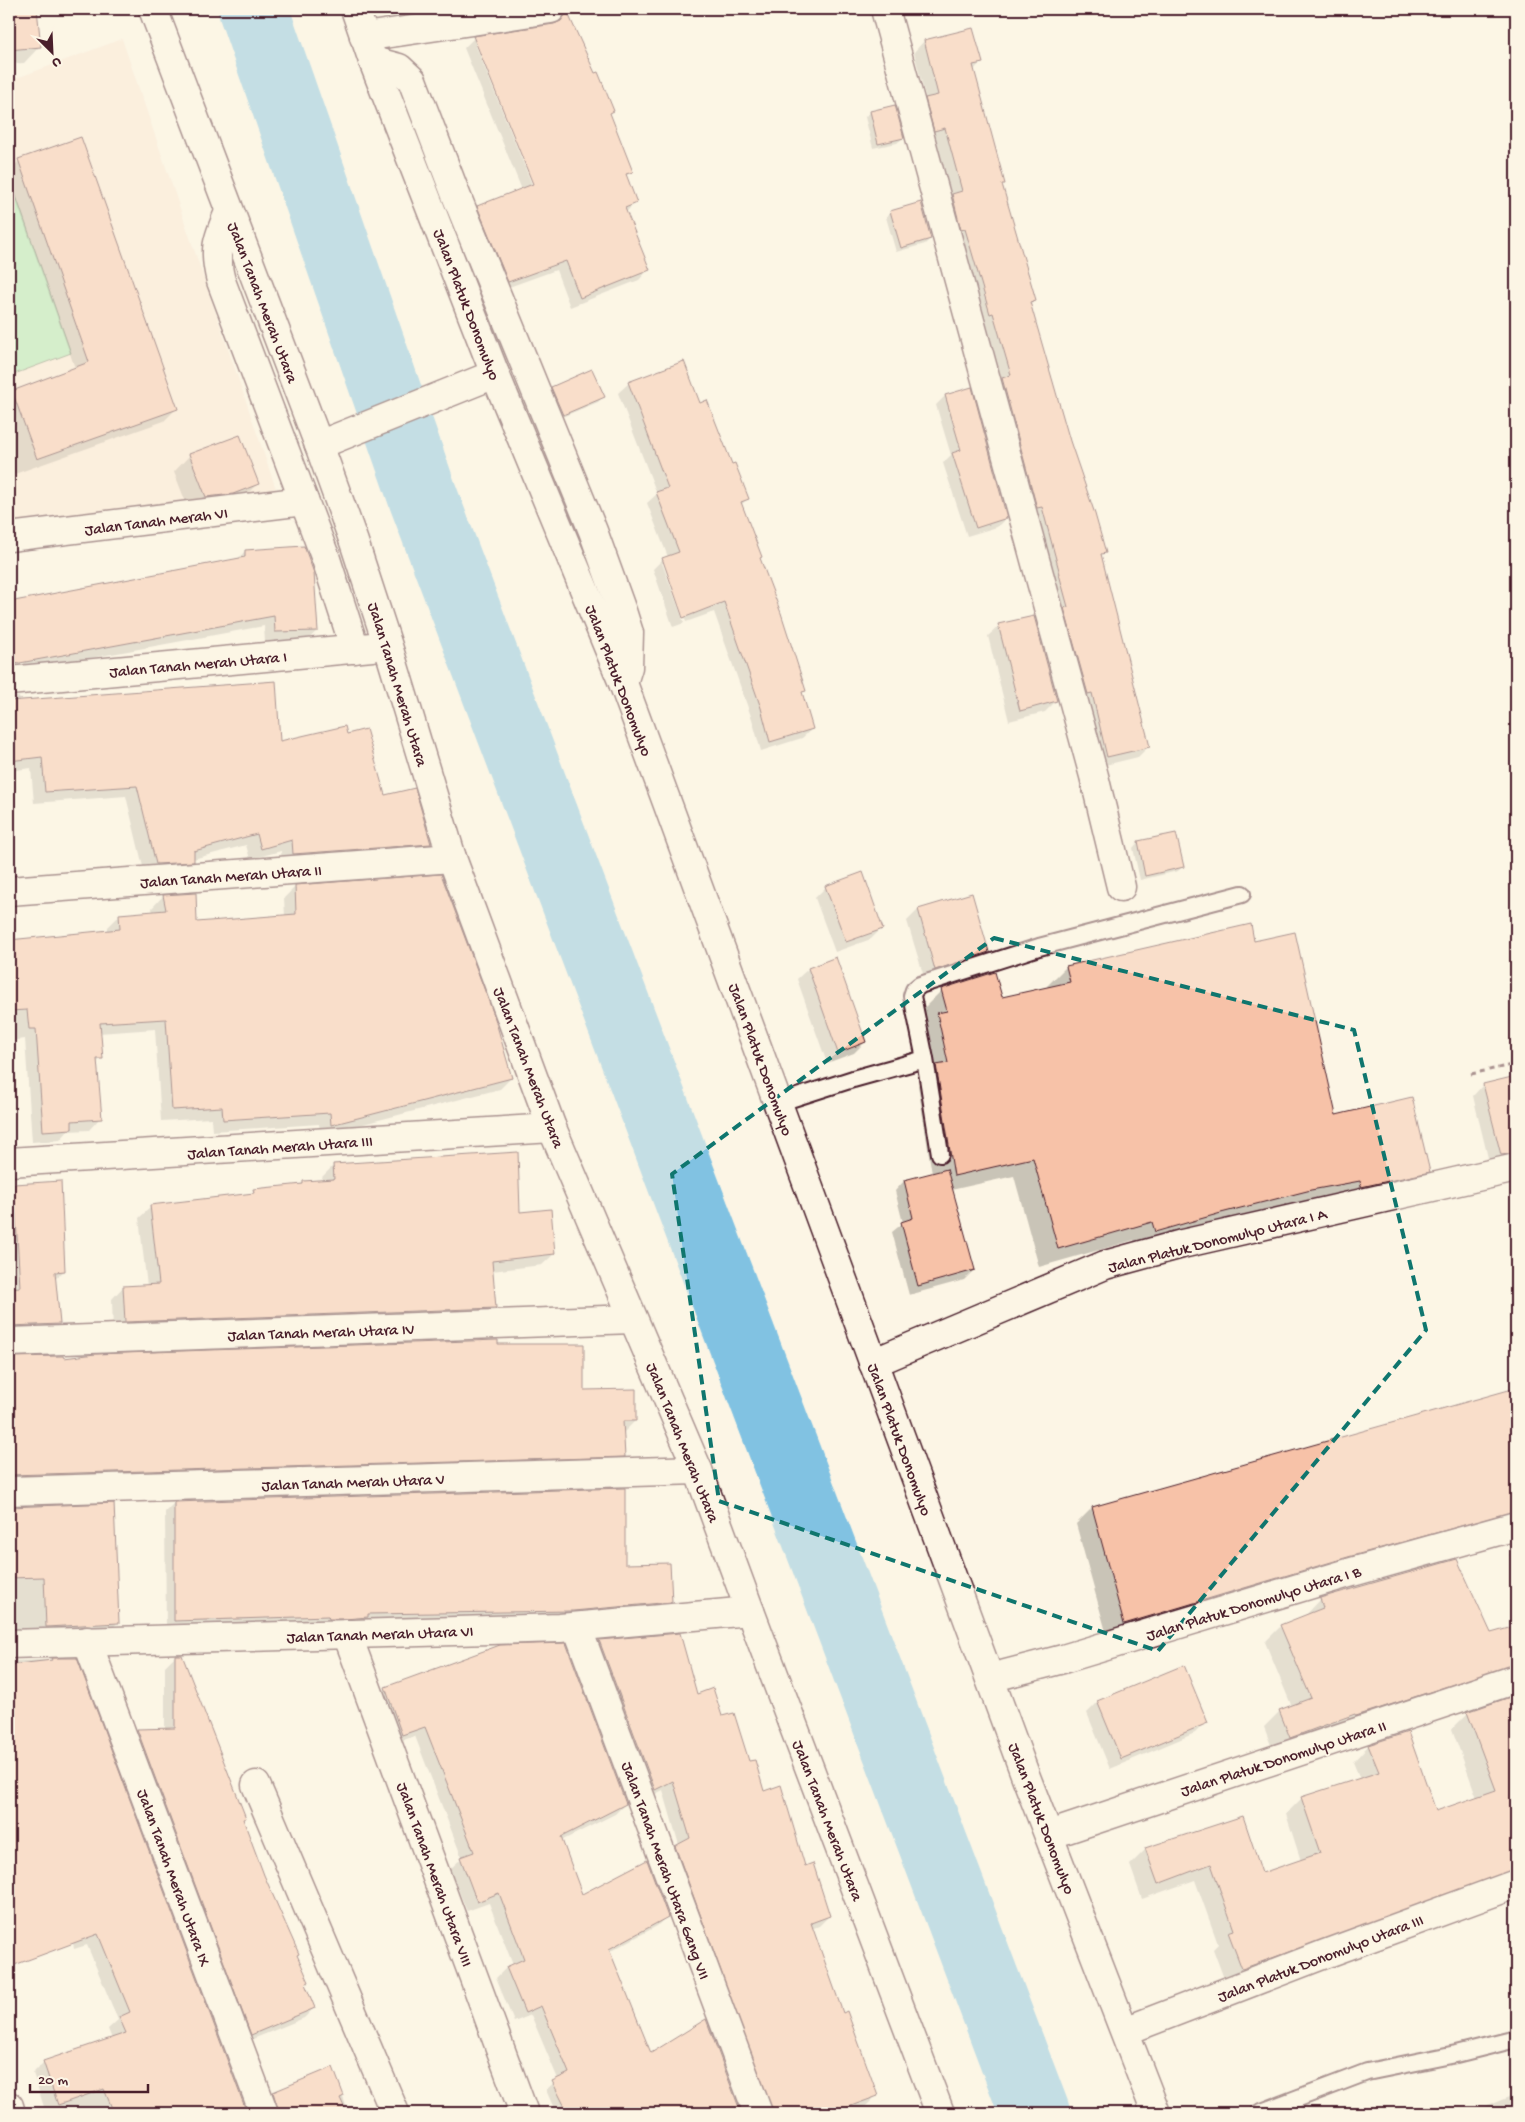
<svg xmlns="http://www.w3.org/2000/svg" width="1525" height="2122" font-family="'Gochi Hand',sans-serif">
  <rect width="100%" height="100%" fill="#fcf5e5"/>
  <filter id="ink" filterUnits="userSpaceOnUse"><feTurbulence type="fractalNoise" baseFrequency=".02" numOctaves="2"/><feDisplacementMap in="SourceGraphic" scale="10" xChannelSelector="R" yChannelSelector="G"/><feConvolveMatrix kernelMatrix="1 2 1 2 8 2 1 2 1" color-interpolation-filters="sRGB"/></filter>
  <g filter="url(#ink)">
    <path fill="#fae6d3" d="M122,39L279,498L9,525V81Z"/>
    <path fill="#a7e4ab" stroke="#78826b" d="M9,176L71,353L9,376Z"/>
    <g fill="#0003" fill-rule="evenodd">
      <path d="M9,9H36L40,46L24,63L9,64Z"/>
      <path d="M435,9H494L436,17Z"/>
      <path d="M566,9L612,111L609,114L631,171L625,177L635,203L625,213L649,269L639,280L570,307L556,270L498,291L468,217L478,207L522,190L464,48L474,38L554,26L556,25L557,19ZM475,44H477L537,189L534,190Z"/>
      <path d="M973,29L981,62L973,71L1004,183L1002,185L1034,300L1029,305L1068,441L1104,553L1100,557L1149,746L1138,757L1097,767L942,205L951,196L935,138L924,141L916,109L926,99L914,52L924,41Z"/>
      <path d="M870,112L903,138L897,143L873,148L865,117Z"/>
      <path d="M19,161L176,409L164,421L9,476V393L75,368L9,180V171Z"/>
      <path d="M891,212L930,239L925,244L896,252L886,217Z"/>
      <path d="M683,362L699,404L747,499L741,505L805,690L801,694L812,729L802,738L761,751L752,719L714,612L686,622L665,563H662L684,623L673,627L653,569L663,559L668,557L647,503L657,494L618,393L628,384Z"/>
      <path d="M552,388L603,397L598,402L557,419L547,393Z"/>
      <path d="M971,389L1006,518L997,527L967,536L943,463L951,455L936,405L945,396Z"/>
      <path d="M190,455L257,484L241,500L190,513L174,472Z"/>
      <path d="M245,551L317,631L306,641L265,642L264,626L25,670L15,610L236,561Z"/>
      <path d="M999,626L1056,701L1045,712L1009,721L988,636Z"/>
      <path d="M9,697H19L20,701L279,743L346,736L384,796L429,844L418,855L282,865L281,851L250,859L246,845L193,859V861L182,872L145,875L126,796L34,803L31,768L9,771Z"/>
      <path d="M1175,834L1183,866L1178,871L1140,880L1133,848L1138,842Z"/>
      <path d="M295,887L511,1078L500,1089L320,1135L319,1124L212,1131L211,1118L161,1121L155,1029L99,1033L101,1058L96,1064L100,1118L89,1130L68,1131L60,1140L32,1142L25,1039L9,1041V940L14,939V941L108,932V927L119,916L153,913L152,908L163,896L196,923L285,916L284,898Z"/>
      <path d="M826,887L882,928L871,939L835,952L815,898Z"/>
      <path d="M918,910L988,952L977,963L925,980L907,921Z"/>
      <path d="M1254,943L1335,1117L1428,1171L1409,1190L1136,1250L1134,1240L1039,1267L1014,1176L951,1190L974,1270L964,1280L909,1295L892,1232L903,1223L895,1191L904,1181L932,1174L918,1085L928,1075L919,1033L927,1025L923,1009L942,990L1001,999L1048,988L1047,986L1066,967Z"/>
      <path d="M808,969L865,1042L854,1053L827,1063L797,979Z"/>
      <path d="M1516,1077V1159L1490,1166L1473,1096L1483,1085Z"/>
      <path d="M334,1165L519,1214L554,1254L542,1265L492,1271L494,1308L483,1320L113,1333L112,1299L123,1287L147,1286L139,1218L151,1207L250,1195L254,1191L300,1185L304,1182L322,1181V1177Z"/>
      <path d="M60,1183L64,1271L54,1280L59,1324L48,1335L9,1337V1186Z"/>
      <path d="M497,1345L635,1421L624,1432L623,1456L612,1467L9,1486V1359L62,1357L63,1359Z"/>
      <path d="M1516,1390V1569L1509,1555L1516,1546L1515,1538L1108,1639L1076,1524L1092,1508Z"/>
      <path d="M174,1503L624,1565L671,1602L661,1611L166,1630L165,1512Z"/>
      <path d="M113,1505L118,1622L107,1634L9,1639V1508Z"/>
      <path d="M1321,1599L1490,1635L1516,1627V1883L1226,1984L1213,1949L1218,1944L1195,1880L1142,1899L1130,1865L1146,1849L1261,1875L1301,1861L1286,1814L1302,1798L1360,1779L1353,1762L1368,1746L1435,1813L1477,1798L1452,1729L1468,1713L1516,1697L1515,1690L1274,1753L1264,1727L1280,1711L1292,1707L1265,1642L1281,1626L1305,1616Z"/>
      <path d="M679,1634L696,1696L721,1718L749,1763L829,1916L819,1926L811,1929L842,2014L876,2096L866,2106L847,2113H761L666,1857L679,1845L663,1790L644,1800L589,1651L599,1641Z"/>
      <path d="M175,1656L307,1982L304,1985L314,2008L304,2018L241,2044L127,1740L137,1730L165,1729V1666Z"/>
      <path d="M76,1659L246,2113H46L33,2073L44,2062L112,2039L108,2029L118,2020L87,1945L74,1949L73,1942L9,1954V1661Z"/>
      <path d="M386,1688L625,1804L615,1814L561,1841L581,1896L667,1916L657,1926L609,1952L650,2055L706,2021L740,2113H556L546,2090L558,2079L531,2015L514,2022L496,1978L506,1968L513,1965L489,1903L467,1911L450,1869L462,1858L415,1736L392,1744L376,1698Z"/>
      <path d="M1098,1702L1206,1722L1195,1733L1110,1769L1087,1713Z"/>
      <path d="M332,2069L349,2113H265L262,2104L273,2093Z"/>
      <path d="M1516,2094V2113H1479L1487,2106Z"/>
    </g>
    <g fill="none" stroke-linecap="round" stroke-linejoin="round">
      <path stroke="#81c2e2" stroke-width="70" d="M253,9L423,497L1035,2113"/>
    </g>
    <g fill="#f7c2a8" stroke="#4a1f2b">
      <path d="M9,9H37L41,47L9,50Z"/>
      <path d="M566,9L595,73L598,72L614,111L610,113L633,172L626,174L637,203L625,208L650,270L580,298L566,261L508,282L477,206L533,184L473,36L554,24L561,21L565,15Z"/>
      <path d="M973,28L983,63L973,65L1005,184H1002L1036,300L1030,302L1070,441L1095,514L1106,553L1101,554L1150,747L1107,757L1092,693L1088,694L1064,608L1068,607L1059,574H1060L1042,507L1037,508L1002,378L1011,375L993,313L990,314L965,229L961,230L952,194L962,191L945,128L934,131L925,98L938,95L924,40Z"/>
      <path d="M895,105L904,138L878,144L870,111Z"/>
      <path d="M81,137L178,409L37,459L12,391L89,362L18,159Z"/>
      <path d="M921,202L931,239L901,248L890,211Z"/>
      <path d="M684,361L700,403L707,400L732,464L735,463L749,499L741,502L762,557L760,558L781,613L806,691L802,692L813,729L770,742L761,708L724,602L683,618L662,558L679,552L656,492L668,488L628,382Z"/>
      <path d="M592,369L605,397L563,415L551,387Z"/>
      <path d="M972,387L1007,518L976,528L952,453L961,450L945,395Z"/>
      <path d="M240,435L259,484L233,494L206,497L189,454Z"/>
      <path d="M304,546L314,573L318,631L275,632L274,616L9,665V602L245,557V550Z"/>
      <path d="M1034,616L1057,701L1020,711L998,624Z"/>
      <path d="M276,681L280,741L345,726L347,734L366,729L385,795L415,788L431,844L293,854L292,840L261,849L257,834L194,851V862L156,864L137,786L45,792L42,757L9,761V701Z"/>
      <path d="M1176,833L1184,867L1145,876L1138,841Z"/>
      <path d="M863,872L883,929L846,942L825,886Z"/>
      <path d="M441,874L494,1015L512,1078L331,1125L330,1113L223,1120L222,1107L172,1110L166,1019L100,1023L103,1059H97L102,1119L72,1121V1129L43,1131L36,1029H29L27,1010L9,1011V940L120,929L119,914L166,910L163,895L196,893L197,922L296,914L295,885Z"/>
      <path d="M972,893L989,952L935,970L918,909Z"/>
      <path d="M1251,924L1254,941L1295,932L1336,1115L1412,1097L1430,1172L1361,1187L1360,1181L1311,1190L1221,1213L1155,1232L1152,1222L1058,1249L1033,1158L954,1176L936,1065L948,1063L937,1013L947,1011L941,989L995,972L1002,997L1070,982L1066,966Z"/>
      <path d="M836,957L866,1042L838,1053L808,968Z"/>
      <path d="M1516,1076V1153L1501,1155L1483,1084Z"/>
      <path d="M518,1152L520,1212L551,1209L555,1254L492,1261L496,1308L125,1322L123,1286L159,1284L150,1205L254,1193L253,1189L303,1184V1181L334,1179L333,1164Z"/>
      <path d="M947,1169L975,1270L918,1286L901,1222L913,1218L904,1180Z"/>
      <path d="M61,1181L65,1271L55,1272L60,1324L9,1326V1288L20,1287L14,1184Z"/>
      <path d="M498,1340V1344H584V1390L636,1389V1421H623L625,1457L9,1475V1357L63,1356L64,1358L95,1354Z"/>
      <path d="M1516,1388V1511L1348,1557L1124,1624L1092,1507Z"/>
      <path d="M625,1488V1564L670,1563L672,1602L573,1611L368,1614V1617L345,1619H329L328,1616L174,1621V1502Z"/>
      <path d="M114,1503L119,1623L46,1627L44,1577L9,1578V1507Z"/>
      <path d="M1457,1559L1491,1633L1516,1626V1664L1356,1716L1355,1714L1290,1738L1279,1710L1311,1698L1280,1625L1323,1608L1320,1598Z"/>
      <path d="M680,1633L697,1694L713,1688L722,1716L734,1713L749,1761L755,1760L764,1791L781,1785L805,1866L813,1863L830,1916L811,1923L843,2013L847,2011L878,2096L832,2113H773L675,1846L690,1838L673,1781L655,1790L599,1640Z"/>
      <path d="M566,1643L626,1804L561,1837L582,1894L647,1860L668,1917L609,1949L651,2053L706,2019L741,2113H568L552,2081L569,2073L541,2006L525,2013L506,1967L524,1959L499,1893L477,1902L460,1857L474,1852L425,1727L402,1735L385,1687L500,1645Z"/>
      <path d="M175,1655H182L246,1818L243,1819L264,1875L299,1954L297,1955L309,1982L305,1984L315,2008L251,2035L137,1729L175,1728Z"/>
      <path d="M51,1658H77L247,2113H114L104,2089L58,2105L43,2061L126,2033L119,2017L130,2012L98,1934L9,1967V1665L52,1660Z"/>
      <path d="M1184,1665L1208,1723L1121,1759L1097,1701Z"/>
      <path d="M1516,1695V1869L1242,1969L1228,1932L1234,1930L1211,1864L1158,1884L1145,1848L1243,1816L1262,1873L1320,1853L1301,1797L1379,1772L1368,1745L1408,1732L1436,1811L1496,1790L1467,1712Z"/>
      <path d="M333,2067L344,2096L340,2098L347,2113H279L273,2092Z"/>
    </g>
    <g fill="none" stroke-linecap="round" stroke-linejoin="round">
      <defs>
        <g id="lane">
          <path d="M925,1059L940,1154"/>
          <path d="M778,1103L853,1079L925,1059L912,996L914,990L920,985L1039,947L1242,894"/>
          <path d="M1259,2113L1367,2072L1456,2054L1516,2039"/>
        </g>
        <g id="street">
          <path d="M885,9L1094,776L1121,887"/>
          <path d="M364,37L551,9"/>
          <path d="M373,61L399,68L412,80L456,195L593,531L622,611L629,633L628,667L623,683"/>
          <path d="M229,212C217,240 213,250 221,281L326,559L355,649"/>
          <path d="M319,445L495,374"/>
          <path d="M9,537L304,501"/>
          <path d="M9,681L372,647"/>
          <path d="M9,891L452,858"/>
          <path d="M9,1162L552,1128"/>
          <path d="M9,1342L633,1319"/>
          <path d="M873,1363L1105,1265L1182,1244L1516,1168"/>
          <path d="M9,1491L698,1470"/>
          <path d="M577,1627L758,2113"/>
          <path d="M347,1634L524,2113"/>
          <path d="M87,1641L264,2113"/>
          <path d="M9,1644L560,1628L750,1611"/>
          <path d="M990,1678L1063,1659L1352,1572L1516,1526"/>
          <path d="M256,1785L395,2113"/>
          <path d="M1049,1835L1516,1679"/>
          <path d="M1125,2031L1325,1954L1516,1884"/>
          <path d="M9,2106L11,2113"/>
        </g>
        <g id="secondary">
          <path d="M153,9L319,445L354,542L388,646L452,858L552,1128L698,1470L750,1611L940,2113"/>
          <path d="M355,9L373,61L495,374L623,683L1026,1777L1156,2113"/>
        </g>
      </defs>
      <use href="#lane" stroke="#4a1f2b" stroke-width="20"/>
      <use href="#street" stroke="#4a1f2b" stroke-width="31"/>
      <use href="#secondary" stroke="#4a1f2b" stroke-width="31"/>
      <path stroke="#4a1f2b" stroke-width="3" stroke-dasharray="5 4" stroke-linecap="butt" d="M1471,1074L1516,1064"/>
      <use href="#lane" stroke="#fcf5e5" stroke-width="16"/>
      <use href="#street" stroke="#fcf5e5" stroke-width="28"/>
      <use href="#secondary" stroke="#fcf5e5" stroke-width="28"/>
    </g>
  </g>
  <path d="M0 0H1525V2122H0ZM994,938L1354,1030L1426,1330L1158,1651L719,1501L672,1174Z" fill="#fcf5e5" fill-opacity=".55" fill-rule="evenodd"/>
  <path fill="none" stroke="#0f766e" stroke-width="4" stroke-dasharray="10 6" stroke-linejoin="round" d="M994,938L1354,1030L1426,1330L1158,1651L719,1501L672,1174Z"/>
  <g text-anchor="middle" stroke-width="4" stroke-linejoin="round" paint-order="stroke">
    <g font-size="16" fill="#4a1f2b" stroke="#fcf5e5">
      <text transform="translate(264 302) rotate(69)" y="6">Jalan Tanah Merah Utara</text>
      <text transform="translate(468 304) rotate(69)" y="6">Jalan Platuk Donomulyo</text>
      <text transform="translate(156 520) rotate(-7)" y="6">Jalan Tanah Merah VI</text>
      <text transform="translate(198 663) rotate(-5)" y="6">Jalan Tanah Merah Utara I</text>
      <text transform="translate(620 680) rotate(69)" y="6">Jalan Platuk Donomulyo</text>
      <text transform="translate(399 684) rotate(73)" y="6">Jalan Tanah Merah Utara</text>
      <text transform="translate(231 875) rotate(-4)" y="6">Jalan Tanah Merah Utara II</text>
      <text transform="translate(762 1059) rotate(70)" y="6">Jalan Platuk Donomulyo</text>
      <text transform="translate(530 1067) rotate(69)" y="6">Jalan Tanah Merah Utara</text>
      <text transform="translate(280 1146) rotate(-4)" y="6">Jalan Tanah Merah Utara III</text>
      <text transform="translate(1217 1239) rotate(-14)" y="6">Jalan Platuk Donomulyo Utara I A</text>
      <text transform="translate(321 1331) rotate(-2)" y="6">Jalan Tanah Merah Utara IV</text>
      <text transform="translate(901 1439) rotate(70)" y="6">Jalan Platuk Donomulyo</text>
      <text transform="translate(684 1442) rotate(68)" y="6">Jalan Tanah Merah Utara</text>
      <text transform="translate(353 1481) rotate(-2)" y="6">Jalan Tanah Merah Utara V</text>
      <text transform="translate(1253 1602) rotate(-17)" y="6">Jalan Platuk Donomulyo Utara I B</text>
      <text transform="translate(380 1633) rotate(-2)" y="6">Jalan Tanah Merah Utara VI</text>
      <text transform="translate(1283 1757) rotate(-18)" y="6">Jalan Platuk Donomulyo Utara II</text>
      <text transform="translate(1043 1818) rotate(69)" y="6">Jalan Platuk Donomulyo</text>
      <text transform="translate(829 1820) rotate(69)" y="6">Jalan Tanah Merah Utara</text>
      <text transform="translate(667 1870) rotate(70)" y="6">Jalan Tanah Merah Utara Gang VII</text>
      <text transform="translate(436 1874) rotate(70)" y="6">Jalan Tanah Merah Utara VIII</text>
      <text transform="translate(175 1877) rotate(70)" y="6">Jalan Tanah Merah Utara IX</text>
      <text transform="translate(1320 1957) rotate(-21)" y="6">Jalan Platuk Donomulyo Utara III</text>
    </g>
  </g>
  <rect width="1525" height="2122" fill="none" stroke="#fcf5e5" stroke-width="30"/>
  <rect x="15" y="15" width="1495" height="2092" fill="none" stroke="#4a1f2b" stroke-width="2" filter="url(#ink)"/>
  <g transform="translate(52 52) rotate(156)" stroke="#fcf5e5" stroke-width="4" paint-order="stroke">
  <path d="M0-4L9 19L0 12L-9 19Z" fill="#4a1f2b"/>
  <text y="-8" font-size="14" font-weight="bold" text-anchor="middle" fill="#4a1f2b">U</text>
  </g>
  <path d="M30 2084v8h118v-8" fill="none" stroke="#4a1f2b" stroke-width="2.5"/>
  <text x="38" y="2084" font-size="15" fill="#4a1f2b" stroke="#fcf5e5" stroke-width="4" paint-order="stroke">20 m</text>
</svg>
